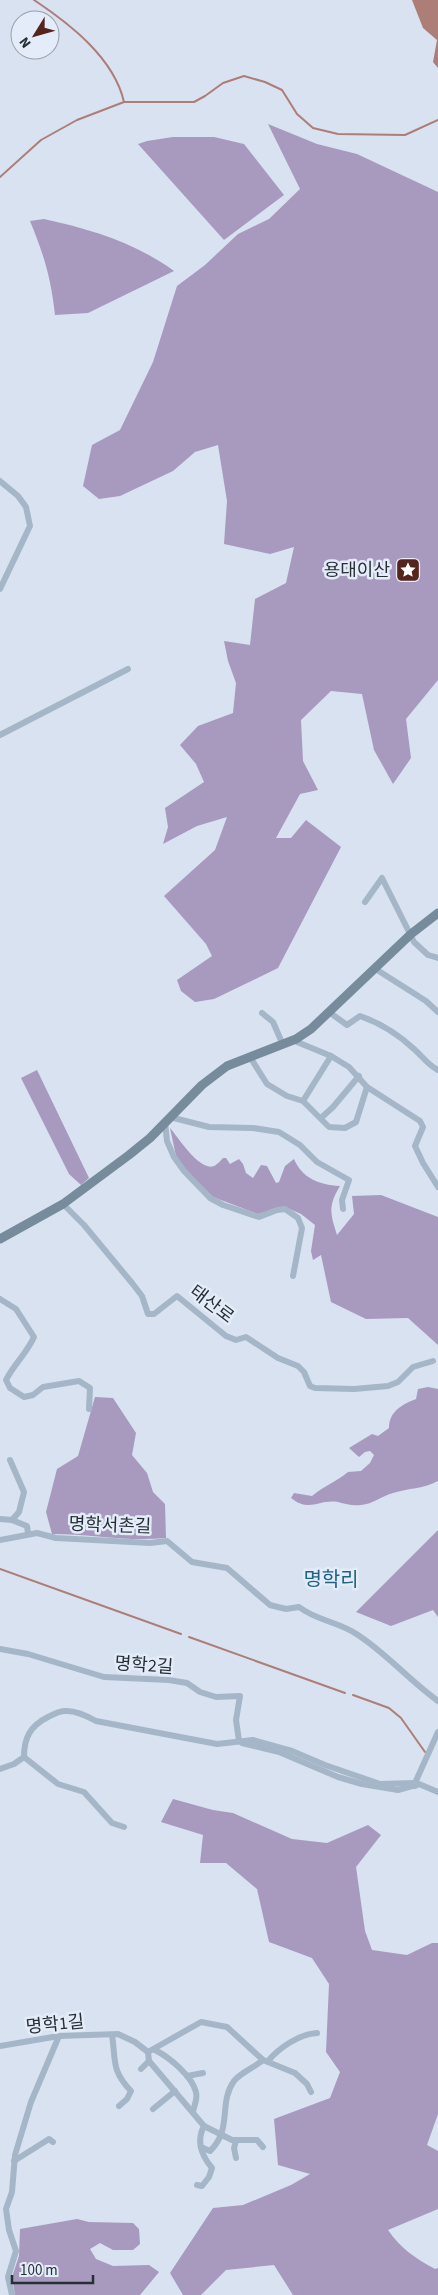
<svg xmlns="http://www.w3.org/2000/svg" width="438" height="2295" font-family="'Source Sans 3','Noto Sans KR',sans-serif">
  <rect width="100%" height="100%" fill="#d8e2f1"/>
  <g fill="#a899bf">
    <path d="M268,124L317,144L357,154L438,192V680L406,719L411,758L393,784L374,750L362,694L331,691L301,720L303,761L318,790L300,794L276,838H291L306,820L341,847L278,968L214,999L195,1002L181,991L177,980L212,956L206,944L164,896L215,850L227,817L197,826L163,844L168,827L165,808L204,782L196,764L180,745L198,726L233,713L236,683L228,661L224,641L250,645L255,599L286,583L294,547L270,554L224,544L227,501L218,445L195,452L173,471L120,496L99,499L83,486L92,445L120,430L153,362L177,286L205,265L238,234L269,219L300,189Z"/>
    <path d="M173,137H214L244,144L284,195L224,240L138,144L147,141Z"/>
    <path d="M44,219C90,229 136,243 174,271L88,313L55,315C51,278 44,255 30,221Z"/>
    <path d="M37,1070L89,1178L81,1185L69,1174L21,1078Z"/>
    <path d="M170,1128C178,1137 200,1172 214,1166C217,1165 221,1160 223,1158H226L230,1164L239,1159L243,1164L246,1173L253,1178L261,1165L267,1166L276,1183L279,1182L285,1166L294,1159C302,1178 319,1185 340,1186C328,1206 330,1213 337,1235L354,1214L352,1196L381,1195L438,1217V1345L408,1318L366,1319L331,1302L321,1255L313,1260L311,1251L315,1225L301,1214L285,1207L258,1214L213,1197L187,1172L176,1156Z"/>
    <path d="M428,1387L438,1389V1481C424,1489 408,1488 393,1493C382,1496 373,1504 361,1505C352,1506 346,1504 338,1502C318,1499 310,1513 291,1498L294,1493L312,1496C324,1486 337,1481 348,1472L361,1471L370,1463L374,1455L370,1451L365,1452L359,1457L349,1448L372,1434L378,1436L389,1428C389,1411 403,1404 416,1399L418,1389Z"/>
    <path d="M95,1397L113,1398L136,1433L132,1455L147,1473L153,1492L165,1504L166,1538C128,1542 90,1534 52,1534L46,1512L57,1469L78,1456Z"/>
    <path d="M438,1530V1617L433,1610L391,1626L356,1612Z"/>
    <path d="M173,1799L213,1810L233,1813L292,1839L327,1843L368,1825L381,1835L356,1867L365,1931L372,1950L407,1955L432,1943H438V2114L427,2145L438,2151V2209L388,2230C401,2249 415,2258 435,2269L438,2268V2295H293L274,2265L226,2270L201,2295H183L170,2273L213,2208L243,2205L291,2185L310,2174L278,2165L274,2119L330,2098L340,2072L326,2052L329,1984L312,1958L269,1942L257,1889L226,1863H200L203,1835L161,1822Z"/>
    <path d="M77,2219L89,2222L133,2223L139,2229L140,2244L133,2250H113L100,2243L90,2249L96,2259L113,2266L149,2265L159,2272L140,2295H15L12,2277L19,2256L20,2229Z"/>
  </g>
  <path fill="#ad7e78" d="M412,0H438V68L433,62L437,40L423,28Z"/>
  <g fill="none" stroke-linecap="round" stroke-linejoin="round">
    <g stroke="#ad7e78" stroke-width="2">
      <path d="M34,0C70,24 114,58 124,102"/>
      <path d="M0,177L41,140L77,120L124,102H194L205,96L223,83L244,76L265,82L282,90L297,114L313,128L338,134L405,135L438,120"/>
      <path d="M0,1569L181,1634"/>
      <path d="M189,1637L345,1693"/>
      <path d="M353,1695L389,1708L401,1718L425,1752"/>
    </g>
    <g stroke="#a5b6c8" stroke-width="6">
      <path d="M0,481L18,496L26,507L30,526L0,589"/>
      <path d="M0,735L128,669"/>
      <path d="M365,902L382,878L414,942L428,955L438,958"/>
      <path d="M374,968L426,1001L438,1012"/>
      <path d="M329,1012L347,1025L360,1016C380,1023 399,1035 414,1049C423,1057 428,1065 438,1070"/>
      <path d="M262,1013L273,1022L283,1045"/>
      <path d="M296,1039L297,1042L331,1056L349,1067L367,1087L420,1121L423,1127L415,1146L423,1163L438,1187"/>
      <path d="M250,1057L267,1084L287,1096L303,1101L329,1127L345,1128L356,1122L367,1087"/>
      <path d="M303,1101L331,1056"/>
      <path d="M170,1117L209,1127L253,1128L279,1132L300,1145L317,1162L349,1180L342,1200L343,1209"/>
      <path d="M321,1118L333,1107L359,1076"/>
      <path d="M165,1122L167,1141L174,1157L184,1171L210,1198L223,1205L259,1217L277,1210L285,1209L298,1218L302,1228L293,1276"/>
      <path d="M63,1204L84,1225L132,1283L142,1296L148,1314H154L177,1296L226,1336L236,1340L246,1337L278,1358L298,1366L304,1372L310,1386L315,1388L354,1389L388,1386L398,1382L413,1367L433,1361"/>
      <path d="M0,1299L16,1309L34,1337C27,1353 14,1364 6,1380L10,1388L24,1397L33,1395L43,1387L79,1381L90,1388L89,1409"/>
      <path d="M10,1460L24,1492L19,1512L12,1520"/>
      <path d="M0,1519L12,1520L27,1526L28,1533"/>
      <path d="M0,1540L37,1533L56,1538L150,1543L167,1541L192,1562L227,1568L270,1605L286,1609L299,1607C317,1621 340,1622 358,1635C387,1654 410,1681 438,1701"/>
      <path d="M0,1649L28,1654L104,1677L169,1680L187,1683L200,1692L216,1697L240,1696L236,1720L239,1741"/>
      <path d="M242,1743L279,1752L338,1777L362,1784L398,1790L419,1784L438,1792"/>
      <path d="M24,1757C24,1738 30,1726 48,1717C54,1714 60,1710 67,1711C77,1711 87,1716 96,1721L217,1744L253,1740L292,1751L325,1765L380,1784L415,1783V1786"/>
      <path d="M0,1769L14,1764L24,1757L58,1784L84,1792L112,1823L124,1827"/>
      <path d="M415,1783L438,1732"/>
      <path d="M112,2035C116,2061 111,2070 131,2091L127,2099L119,2106"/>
      <path d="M0,2046L59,2036L118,2034L135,2042L148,2052L149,2061L155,2068L204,2126L232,2140H257L263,2147"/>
      <path d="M155,2050C169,2057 192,2076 196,2092C198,2099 194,2105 193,2112"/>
      <path d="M148,2052L201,2022L227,2027L263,2060L295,2073L307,2084L311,2092"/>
      <path d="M268,2061C279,2048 299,2034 317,2033"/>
      <path d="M141,2069L149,2061"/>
      <path d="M187,2076L203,2073"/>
      <path d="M153,2109L175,2091"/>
      <path d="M201,2147L210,2151C233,2129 218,2103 234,2081C240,2073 255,2067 263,2060"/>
      <path d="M236,2158L234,2148L236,2141"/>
      <path d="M14,2161L49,2139L53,2142"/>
      <path d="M197,2185L202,2186L209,2177L212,2168C201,2155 196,2141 204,2126"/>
      <path d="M12,2295L8,2277L16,2251L9,2230L6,2209L12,2192L15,2155L31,2102L59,2036"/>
    </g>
    <path stroke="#768c9c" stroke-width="9" d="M0,1239L63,1204L129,1155L150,1138L202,1085L227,1066L296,1039L311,1029L411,934L438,913"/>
  </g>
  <defs>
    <symbol id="sight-square" viewBox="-11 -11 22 22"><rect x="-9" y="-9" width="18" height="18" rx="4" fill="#55241c" stroke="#e5ecf9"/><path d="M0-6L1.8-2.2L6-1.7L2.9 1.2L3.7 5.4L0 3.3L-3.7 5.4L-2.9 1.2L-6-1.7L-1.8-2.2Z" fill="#fff"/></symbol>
  </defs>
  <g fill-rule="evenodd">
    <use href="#sight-square" x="394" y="556" width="28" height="28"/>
  </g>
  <g text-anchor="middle" stroke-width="5" stroke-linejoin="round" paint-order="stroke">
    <g font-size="18" fill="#262f34" stroke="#e5ecf9" text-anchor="end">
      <text x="390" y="576">용대이산</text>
    </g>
    <g font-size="18" fill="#262f34" stroke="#e5ecf9">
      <text transform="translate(212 1304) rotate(37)" y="6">태산로</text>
      <text transform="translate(110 1525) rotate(2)" y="6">명학서촌길</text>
      <text transform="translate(144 1665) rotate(4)" y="6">명학2길</text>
      <text transform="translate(55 2024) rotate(-6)" y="6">명학1길</text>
    </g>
    <g font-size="20" fill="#206482" stroke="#e5ecf9">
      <text x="331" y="1586">명학리</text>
    </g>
  </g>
  <g transform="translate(35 35) rotate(233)"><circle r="24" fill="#e5ecf9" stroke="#99a0aa"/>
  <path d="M0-4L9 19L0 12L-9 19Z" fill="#55241c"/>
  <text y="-8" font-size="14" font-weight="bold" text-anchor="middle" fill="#262f34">N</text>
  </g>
  <path d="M12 2275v8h81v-8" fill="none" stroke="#262f34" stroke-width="2.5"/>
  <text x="20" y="2275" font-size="15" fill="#262f34" stroke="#e5ecf9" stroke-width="4" paint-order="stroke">100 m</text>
</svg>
